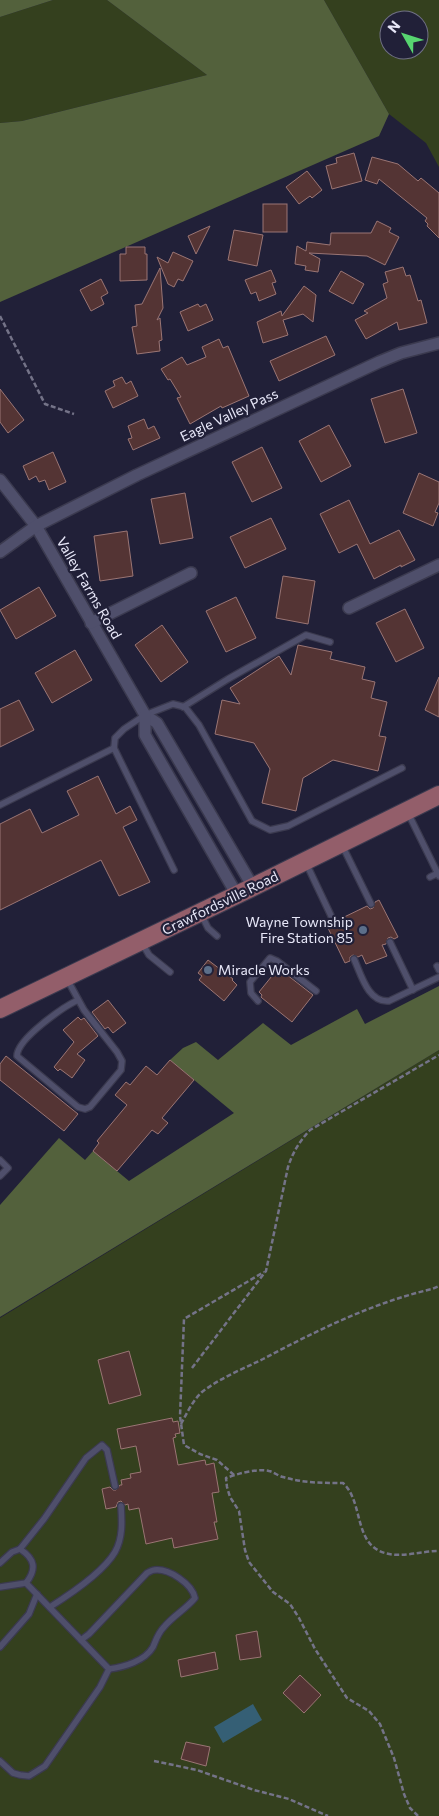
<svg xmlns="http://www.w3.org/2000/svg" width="439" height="1816" font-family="Commissioner,sans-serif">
  <rect width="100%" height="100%" fill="#212038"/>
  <g fill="#34401e" fill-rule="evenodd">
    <path d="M53,0H107L207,75L22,121L0,123V17Z"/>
    <path d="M324,0H439V167L426,143L389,114ZM389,20H419V50H389Z"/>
    <path d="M439,1050V1816H0V1318Z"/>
  </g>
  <g fill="#53613c">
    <path d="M0,0H53L0,17Z"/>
    <path d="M107,0H324L389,114L379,136L0,302V123L22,121L207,75Z"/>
    <path d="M439,986V1050L0,1317V1205L59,1138L85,1160L93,1151L129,1181L234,1113L170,1060L183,1048L196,1042L218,1060L263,1023L291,1045L357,1009L365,1024Z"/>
  </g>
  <path fill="#355f75" d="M253,1704L262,1720L223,1743L214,1727Z"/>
  <g fill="#543434" stroke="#9a7574">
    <path d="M354,153L362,181L332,189L326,166L337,163L336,158Z"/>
    <path d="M372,157L398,164L418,181L421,178L439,193V238L427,226L428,224L425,221L427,218L379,179L377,184L365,180Z"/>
    <path d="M307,171L322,190L312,198L310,196L299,204L286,187Z"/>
    <rect x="263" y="204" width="24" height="28"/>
    <path d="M377,221L391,228L389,232L399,237L385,265L367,256L309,253L320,259L318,272L305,270L306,266L295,264L297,246L306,251L307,242L330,245L331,233H371Z"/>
    <path d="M210,226L196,254L188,236Z"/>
    <path d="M234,230L263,235L257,266L228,260Z"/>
    <path d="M126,247H145V254H147V280L120,281V254H126Z"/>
    <path d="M173,252L193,261L183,281L178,279L174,287L168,284L157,257L168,263Z"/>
    <path d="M403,267L406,276L410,275L418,301L421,300L427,323L399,330L397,322L366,339L355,320L368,313L364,311L387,298L383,284L388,282L385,272Z"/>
    <path d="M160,268L163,308L157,320L160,318L162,340L159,341L160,351L137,354L132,327L137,326L135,305L142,304Z"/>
    <path d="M271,270L276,282L272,283L276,294L259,301L256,292L251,294L245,280Z"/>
    <path d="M341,271L364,284L353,304L329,291Z"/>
    <path d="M101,279L108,293L101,297L104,304L91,311L80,290Z"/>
    <path d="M304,286L316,295L313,322L303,314L283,320L288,335L263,343L257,322L281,311L282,316Z"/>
    <path d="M198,304L200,307L206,304L213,320L188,331L180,312Z"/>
    <path d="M326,336L335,355L279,381L270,361Z"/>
    <path d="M219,339L223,348L228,346L249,396L222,408L221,406L190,424L177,398L181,397L170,379L168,380L161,369L182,357L187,365L206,357L202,347Z"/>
    <path d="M122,377L126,384L131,381L138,396L113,408L105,391L115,386L113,381Z"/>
    <path d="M0,389L24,420L8,433L0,422Z"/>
    <path d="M403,389L417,433L385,443L371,399Z"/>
    <path d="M144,419L148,429L154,426L160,438L133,450L128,439L132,438L128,426Z"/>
    <path d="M329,425L351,466L321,482L299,441Z"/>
    <path d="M262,447L282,488L252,502L232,462Z"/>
    <path d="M53,452L66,482L49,490L45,480L39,482L36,476L29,480L23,466Z"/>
    <path d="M419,473L439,482V503L435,512L438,513L433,526L403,513Z"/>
    <path d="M185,493L193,538L160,544L151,499Z"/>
    <path d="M349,500L370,544L399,530L415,560L401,567V565L374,579L357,544L339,553L320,514Z"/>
    <path d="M271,518L286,549L245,568L230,537Z"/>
    <path d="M127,531L133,576L100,581L94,536Z"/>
    <path d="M283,576L315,581L308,624L276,618Z"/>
    <path d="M39,587L56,616L16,639L0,610Z"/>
    <path d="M236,597L256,638L226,652L206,611Z"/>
    <path d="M405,609L424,648L396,662L376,623Z"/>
    <path d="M162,625L188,662L161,682L135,645Z"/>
    <path d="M298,645L332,652L330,659L365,667L362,679L375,682L371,698L387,702L379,736L386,737L378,771L333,760L303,778L296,811L262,803L270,769L254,743L215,734L222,700L240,704L230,688L279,656L291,675Z"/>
    <path d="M75,650L92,680L52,703L35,673Z"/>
    <path d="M439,677V717L425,710Z"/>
    <path d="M19,700L34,730L0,747V709Z"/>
    <path d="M98,776L116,814L130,806L137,820L123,827L150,882L119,896L101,860L0,910V824L30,809L42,833L79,815L67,791Z"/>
    <path d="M379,900L398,937L394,939L391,937L388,938L386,944L382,945L387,956L366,964L362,955L358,957L353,955L350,957V961L345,963L327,926L330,924L333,927L336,926L338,920L367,906L370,909L373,908L375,902Z"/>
    <path d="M208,960L233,979L232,980L237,985L224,1001L199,980L202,976L198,973Z"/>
    <path d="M276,971L280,974L282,971L313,995L292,1022L262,998L261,997L262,995L259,992Z"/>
    <path d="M108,1000L126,1023L113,1033L108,1027L105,1029L92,1012Z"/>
    <path d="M78,1017L81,1020L84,1018L98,1036L77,1054L85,1060L72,1078L60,1069L58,1071L54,1067L74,1042L63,1030Z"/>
    <path d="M6,1056L78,1114L64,1131L0,1080V1064Z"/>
    <path d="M170,1060L194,1080L162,1118L168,1123L158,1134L152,1130L117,1171L93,1151L99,1143L97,1141L127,1105L115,1095L126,1082L130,1085L146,1066L157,1075Z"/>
    <path d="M129,1351L141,1395L109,1404L98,1360Z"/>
    <path d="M172,1418L173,1422L178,1421L180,1433L175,1434L176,1437L173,1438L178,1465L205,1460L206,1465L214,1463L219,1492L212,1493L217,1522H214L218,1539L174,1548L172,1538L146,1544L139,1508L129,1510L128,1504L125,1505L121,1501L118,1502L116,1507L106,1509L102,1489L110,1487L113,1490H116L120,1485H122L121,1480L131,1478L130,1474L141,1472L136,1446L121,1449L117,1429Z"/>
    <path d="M257,1631L261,1657L240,1660L236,1635Z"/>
    <path d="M215,1652L218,1669L181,1677L178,1660Z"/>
    <path d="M300,1675L321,1695L304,1713L283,1693Z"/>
    <path d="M186,1742L210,1747L206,1766L181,1759Z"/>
  </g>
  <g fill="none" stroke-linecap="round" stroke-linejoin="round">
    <defs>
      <g id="service">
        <path d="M183,707L228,679L306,635L330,642"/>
        <path d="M0,805L114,748"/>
        <path d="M408,813L439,876"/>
        <path d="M342,845L371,904"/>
        <path d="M306,863L334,922"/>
        <path d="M174,870L114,748L115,738L124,729L145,715L173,704L185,707L199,725L252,821L270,830L288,826L402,768"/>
        <path d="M430,877L438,873"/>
        <path d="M201,914L208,928L217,936"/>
        <path d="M390,942L413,990"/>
        <path d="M142,943L149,955L170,972"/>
        <path d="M354,959C361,974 368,1003 389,1001L439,977"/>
        <path d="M437,966L439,970"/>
        <path d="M67,979L84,1010L117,1052L122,1061L121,1070L90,1107L85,1109L78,1107L17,1056C17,1039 63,1007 78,1000"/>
        <path d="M258,1001L251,993L250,982L270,958L277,961L316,991"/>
        <path d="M0,1160L8,1168L0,1176"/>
        <path d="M0,1563L12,1552L20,1549L44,1519L86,1458L102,1445L107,1450L115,1486"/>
        <path d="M0,1587L26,1583C37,1569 35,1559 20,1549"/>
        <path d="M50,1607C69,1595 104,1571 115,1552C123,1538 122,1521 121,1506"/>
        <path d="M81,1640L89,1634L147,1573C149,1572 152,1570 154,1570C169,1568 192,1584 195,1598C186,1609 173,1616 164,1627C158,1633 156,1640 153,1647C145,1661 124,1667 109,1669"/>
        <path d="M0,1647L29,1614L37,1594"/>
        <path d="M0,1761L13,1773L20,1775L29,1776L45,1766L100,1687L109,1669L26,1583"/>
      </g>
      <g id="minor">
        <path d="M0,480L36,526L145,715L157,723L253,887"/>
        <path d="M0,552L36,526L137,475L379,362L401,353L439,343"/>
        <path d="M349,608L439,565"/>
        <path d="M91,623L191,573"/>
        <path d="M145,715V735L237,895"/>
      </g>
      <path id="primary" d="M0,1009L253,887L439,795"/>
    </defs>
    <use href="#service" stroke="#3b3a4f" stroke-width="8"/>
    <use href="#minor" stroke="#3b3a4f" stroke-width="14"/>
    <use href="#primary" stroke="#3b3a4f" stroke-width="20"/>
    <g stroke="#747388" stroke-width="2.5" stroke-dasharray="5 2.5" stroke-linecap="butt">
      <path d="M0,316L45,404L74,414"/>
      <path d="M192,1368L266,1271L288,1167C293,1152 299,1142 310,1130L439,1055"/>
      <path d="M181,1424C187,1413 193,1400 202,1392C220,1378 243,1369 263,1359C318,1330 372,1303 432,1289L439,1286"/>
      <path d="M234,1475L217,1460L200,1454L184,1445L180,1416L184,1319L264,1272"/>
      <path d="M154,1761L197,1770L254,1790L289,1799L328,1816"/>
      <path d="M418,1816L410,1808L404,1794L394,1758L380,1724L369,1711L347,1698L315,1649L299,1618L290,1604L273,1592L249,1562L245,1550L239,1511L230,1497L227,1487L226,1478C237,1474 257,1468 269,1471C274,1472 278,1476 283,1477C303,1483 323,1483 343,1483C364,1502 353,1544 385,1553C401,1558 422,1551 439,1551"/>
    </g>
    <use href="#service" stroke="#4f4f6b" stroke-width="5.5"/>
    <use href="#minor" stroke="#4f4f6b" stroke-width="11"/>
    <use href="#primary" stroke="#935e6a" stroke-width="18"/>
  </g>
  <g fill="#5c6f8a" stroke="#212038" stroke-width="2">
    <circle cx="363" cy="930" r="5"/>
    <circle cx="208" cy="970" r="5"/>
  </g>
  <g text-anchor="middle" stroke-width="4.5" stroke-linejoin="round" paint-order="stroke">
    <g font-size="14" fill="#e7e7f8" stroke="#212038">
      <text transform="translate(229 415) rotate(-25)" y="5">Eagle Valley Pass</text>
      <text transform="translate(89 588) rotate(60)" y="5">Valley Farms Road</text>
      <text transform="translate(220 903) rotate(-26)" y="5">Crawfordsville Road</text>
    </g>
    <g font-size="14" fill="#e7e7f8" stroke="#212038" text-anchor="end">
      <text x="353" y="927">Wayne Township<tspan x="353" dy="16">Fire Station 85</tspan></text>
      <text x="218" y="975" text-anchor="start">Miracle Works</text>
    </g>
  </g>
  <g transform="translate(404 35) rotate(309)"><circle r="24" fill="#212038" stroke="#707085"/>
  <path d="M0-4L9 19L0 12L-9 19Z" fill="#57d570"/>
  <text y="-8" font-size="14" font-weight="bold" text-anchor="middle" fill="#e7e7f8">N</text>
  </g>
</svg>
